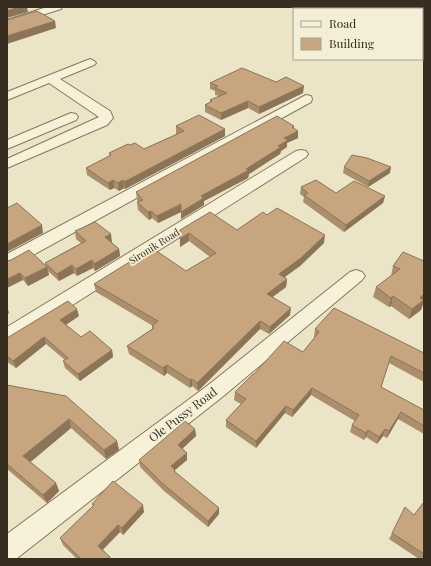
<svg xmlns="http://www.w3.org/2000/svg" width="431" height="566" font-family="'Playfair Display',serif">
  <rect width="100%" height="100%" fill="#ebe4c6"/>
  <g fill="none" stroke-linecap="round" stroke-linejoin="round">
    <g fill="#a7bfbb" fill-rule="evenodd">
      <path d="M374,7H393L395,9H375Z"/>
      <rect x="422" y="23" width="2" height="11"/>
    </g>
    <defs>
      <g id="minor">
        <path d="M47,7H62L61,9L7,26V20Z"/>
        <path d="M90,59L94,61L96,63L94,65L60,79L110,111L113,118L107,125L7,168V159L99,117L49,83L7,100V92Z"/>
        <path d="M306,95L311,96L312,99L311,102L13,266L7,268V254Z"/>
        <path d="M71,113L76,114L78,117L76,120L7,149V140Z"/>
        <path d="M301,150L306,151L308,154L306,157L14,342L7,344V327L296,151Z"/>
        <path d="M356,270L362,272L365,276L362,280L221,398L16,559H7V534L207,386L350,272Z"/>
      </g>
    </defs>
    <use href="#minor" stroke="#86775d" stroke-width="2"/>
    <use href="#minor" fill="#f7f1d9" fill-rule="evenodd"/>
  </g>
  <g fill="#ab8e6c">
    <path d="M210,83L303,93L259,114L248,108L221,120L205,112V105L210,102V100L219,96L215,95V91L210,89Z"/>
    <path d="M176,126L225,129V136L125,189L124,188L119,191L114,188L110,190L87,175L86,168L109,156V153L130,145L144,149L177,134H176Z"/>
    <path d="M294,126V128L298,138L287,143V147L281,151L280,154L249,174L248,178L204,201V205L181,219V212L158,223L152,218L149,220L138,210L137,202H139L137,200L136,192Z"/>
    <path d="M344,167L390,173L368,187L343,173Z"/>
    <path d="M301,187L336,193L385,196L383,203L344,232L303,202L304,197L300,194Z"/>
    <path d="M180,230H237L324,243L300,266L284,277L287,279L286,287L272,297L290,315L269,334L260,329L198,391L192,386L190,388L167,373L164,376L129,354L127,346L152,329V326H153L96,292L94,284L186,271L210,257L189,241L180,247Z"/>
    <path d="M75,231L112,242H111L119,249L120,256L95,271L93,268L77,276L74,273L59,281L48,271L49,275L28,286L7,261L46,267L45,263L81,243L76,239Z"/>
    <path d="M424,261V301L421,310L409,319L391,306L389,307L373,297L376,287L391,276L393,266Z"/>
    <path d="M79,316L66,325L81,337L112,350L113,357L80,381L65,368L63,361L65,360L46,344L16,368L7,362V338Z"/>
    <path d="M315,329L424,353V382L389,363L381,387L424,410V434L398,419L387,438L383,436L377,444L366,437L364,440L350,432L352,425L355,421L311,395L292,417L285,413L256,448L226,427V420L241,404L234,400L235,392L254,374L303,352L315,337H314Z"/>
    <path d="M7,386L117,441L119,450L106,459L71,428L30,462L56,483L59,491L47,503L7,469Z"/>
    <path d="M195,429L196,436L182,448L187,453V460L175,470V472L219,508V514L208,527L164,491L140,467L139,460Z"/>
    <path d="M424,502V559H419L389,539L392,533L414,515Z"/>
    <path d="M92,504L144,512L123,535L120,532L103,550L110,557L111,559H77L63,545L60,538L93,506Z"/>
  </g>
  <g fill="#8b7458">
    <path d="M19,7H27L28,12L7,18V11Z"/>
    <path d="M55,21L56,28L7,44V36Z"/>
    <path d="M304,86L303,93L259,114V107Z"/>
    <path d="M248,101V108L221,120V113Z"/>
    <path d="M225,129V136L125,189L124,182Z"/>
    <path d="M298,131V138L287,143V147L281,151L280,154L249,174L248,178L204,201V205L181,219V212L158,223L157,216L201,196L246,169L278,146L284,138Z"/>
    <path d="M391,167L390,173L368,187L369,181Z"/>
    <path d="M113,180L114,188L110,190L108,183Z"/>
    <path d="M123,180L124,188L119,191L118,183Z"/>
    <path d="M385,196L383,203L344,232L346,225Z"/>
    <path d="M151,211L152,218L149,220L148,212Z"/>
    <path d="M42,225L43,233L7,252V244Z"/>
    <path d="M189,233V241L180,247V239Z"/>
    <path d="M111,234L112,242L106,245L105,237Z"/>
    <path d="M325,235L324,243L300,266L278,282L279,274Z"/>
    <path d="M119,249L120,256L95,271L94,264Z"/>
    <path d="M92,260L93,268L77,276L76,269Z"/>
    <path d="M72,265L74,273L59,281L57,274Z"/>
    <path d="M47,267L49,275L28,286L25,278Z"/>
    <path d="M20,273L23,280L7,288V279Z"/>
    <path d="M287,279L286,287L266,302L267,294Z"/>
    <path d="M424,294V301L421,310L409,319L412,309L420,298Z"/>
    <path d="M393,296L391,306L389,307L391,298Z"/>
    <path d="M7,306L9,313L7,315Z"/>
    <path d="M291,308L290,315L269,334L270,327Z"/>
    <path d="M77,309L79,316L62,327L60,320Z"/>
    <path d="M260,321V329L198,391L197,383Z"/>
    <path d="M44,337L46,344L16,368L13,361Z"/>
    <path d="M112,350L113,357L80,381L78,374Z"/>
    <path d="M167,365V373L164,376L163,368Z"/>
    <path d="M192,379V386L190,388V380Z"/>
    <path d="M312,388L311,395L292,417L293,410Z"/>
    <path d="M286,406L285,413L256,448V441Z"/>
    <path d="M401,412L398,419L387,438L389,431Z"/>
    <path d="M69,419L71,428L27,465L23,456Z"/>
    <path d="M195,429L196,436L179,452L178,445Z"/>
    <path d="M385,429L383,436L377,444L379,437Z"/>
    <path d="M368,430L366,437L364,440L366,433Z"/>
    <path d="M117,441L119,450L106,459L104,450Z"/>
    <path d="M187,453V460L175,470L176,476L171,466Z"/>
    <path d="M56,483L59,491L47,503L43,495Z"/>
    <path d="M143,505L144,512L123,535L122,528Z"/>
    <path d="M219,508V514L208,527V521Z"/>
    <path d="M118,525L120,532L100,552L98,546Z"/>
  </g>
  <g fill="#c7a57e" stroke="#8b7458">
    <path d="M7,7H19L7,11Z"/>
    <path d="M37,11L55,21L7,36V20Z"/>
    <path d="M242,68L276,82L286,77L304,86L259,107L248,101L221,113L205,105L212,101L210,100L227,93L215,88L218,86L210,83Z"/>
    <path d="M199,115L225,129L124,182L123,180L118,183L113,180L108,183L86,168L111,155L109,153L128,144L130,145L135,143L144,149L184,131L176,126Z"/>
    <path d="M277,116L294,126L292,127L298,131L284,138L288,140L278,146L281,147L246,169L249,170L201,196L204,198L181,212V204L157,216L151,211L148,212L137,202L143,200L136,192Z"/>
    <path d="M352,155L367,158L391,167L369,181L344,167Z"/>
    <path d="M316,180L336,193L354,181L385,196L346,225L304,195L308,193L301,187Z"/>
    <path d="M17,203L42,225L7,244V208Z"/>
    <path d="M277,208L325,235L301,258L279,274L287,279L267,294L291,308L270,327L260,321L197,383L192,379L190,380L167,365L163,368L127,346L154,328L152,326L158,321L94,284L152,248L186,271L216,253L189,233L180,239V230L210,212L237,230L263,212L267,215Z"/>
    <path d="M95,222L111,234L105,237L119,249L94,264L92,260L76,269L72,265L57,274L45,263L86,241L75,231Z"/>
    <path d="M29,250L47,267L25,278L20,273L7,279V261L11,260Z"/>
    <path d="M403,252L424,261V294L420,298L424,300L412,309L393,296L391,298L376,287L400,269L393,266Z"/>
    <path d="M68,301L77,309L60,320L81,337L90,331L112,350L78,374L63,361L68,358L44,337L13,361L7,356V338Z"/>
    <path d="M334,308L424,353V373L391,356L381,387L424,410V426L401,412L389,431L385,429L379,437L368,430L366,433L352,425L359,415L312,388L293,410L286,406L256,441L226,420L246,399L235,392L253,374H254L284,341L303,352L319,332L315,329Z"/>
    <path d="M7,385L66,396L117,441L104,450L69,419L23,456L56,483L43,495L7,464Z"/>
    <path d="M185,421L195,429L178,445L187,453L171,466L175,470L174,471L219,508L208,521L163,484L139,460Z"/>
    <path d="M113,481L143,505L122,528L118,525L98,546L110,557L108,559H81L60,538L94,505L92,504Z"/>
    <path d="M424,502V554L392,533L405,507L414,515Z"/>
  </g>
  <g text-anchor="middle" stroke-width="3.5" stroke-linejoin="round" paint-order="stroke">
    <g font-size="10" fill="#372d20" stroke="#f3eed5">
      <text transform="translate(154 246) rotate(-32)" y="4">Sironik Road</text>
    </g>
    <g font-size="12" fill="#372d20" stroke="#f3eed5">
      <text transform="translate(183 415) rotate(-37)" y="4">Ole Pussy Road</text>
    </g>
  </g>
  <rect width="431" height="566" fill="none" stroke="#372d20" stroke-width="16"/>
  <rect x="293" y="8" width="130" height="52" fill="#f3eed5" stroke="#a8a18d"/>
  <rect x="301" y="21" width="20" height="6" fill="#f7f1d9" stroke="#a8a18d"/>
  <text x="329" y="28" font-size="12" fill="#372d20">Road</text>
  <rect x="301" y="38" width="20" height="12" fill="#c7a57e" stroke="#a8a18d"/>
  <text x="329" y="48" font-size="12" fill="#372d20">Building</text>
</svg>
